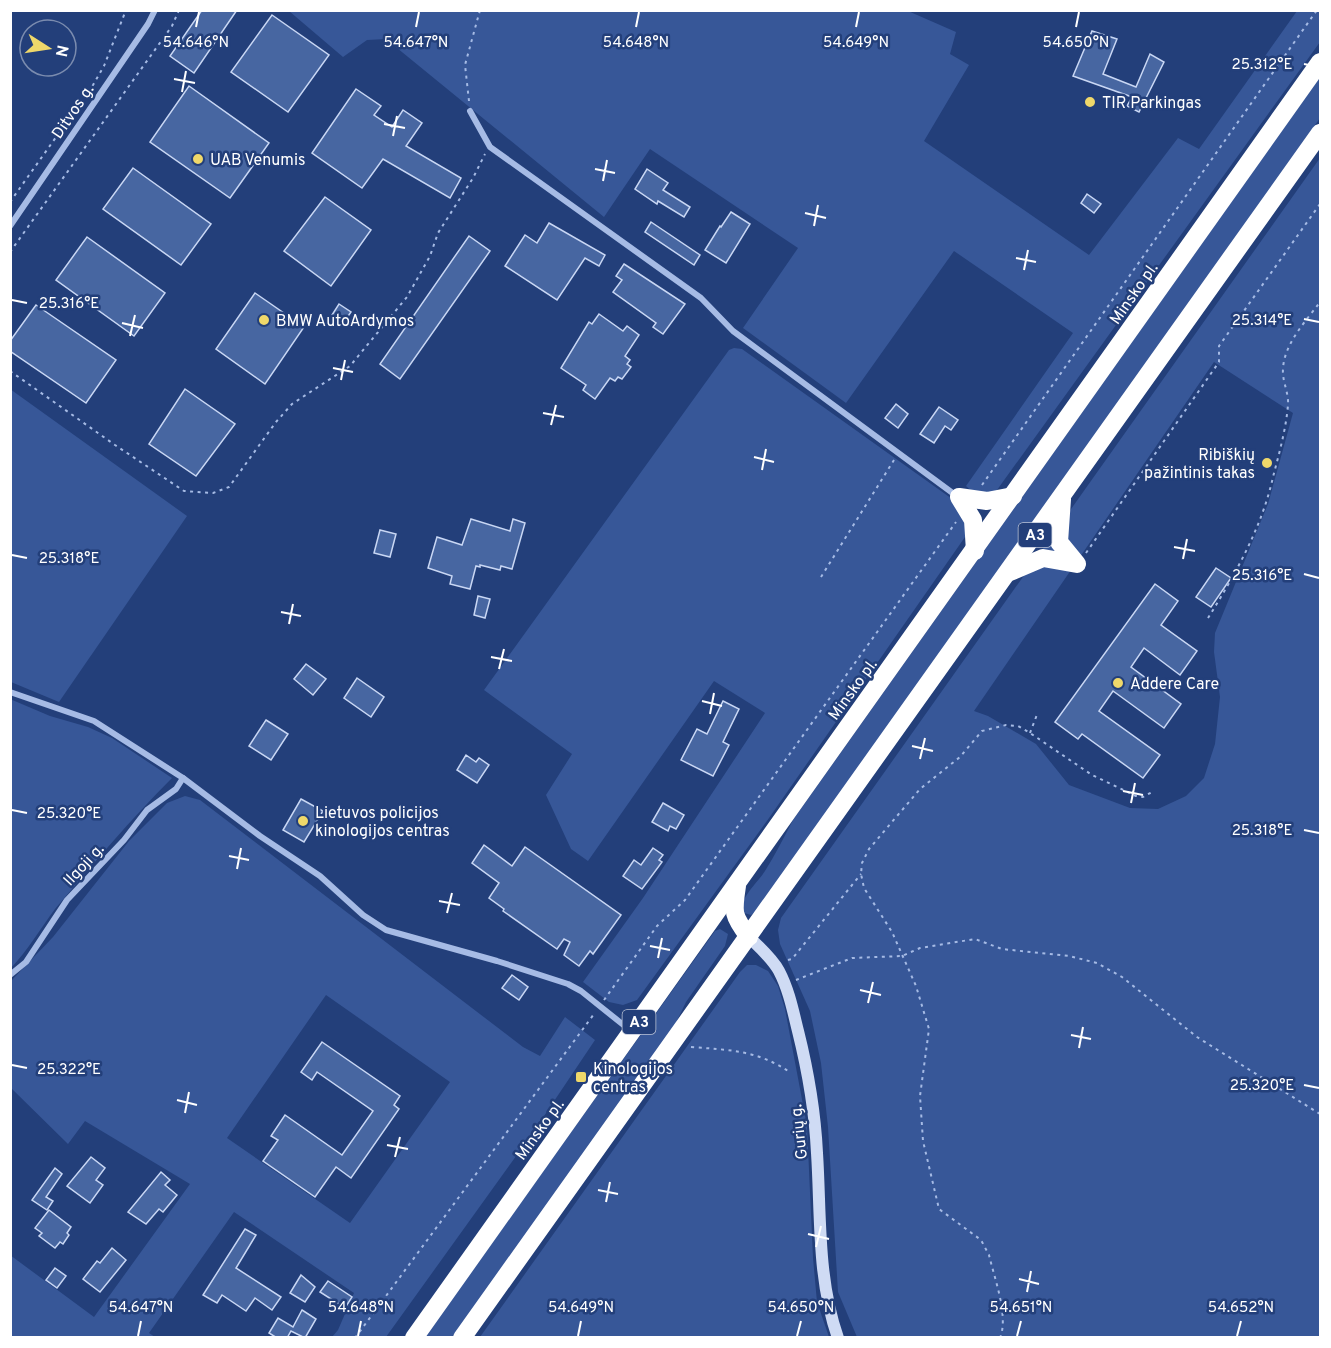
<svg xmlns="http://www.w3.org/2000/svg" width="1331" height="1348" font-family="Overpass,sans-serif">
  <rect width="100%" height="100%" fill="#233f7a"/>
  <g fill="#375798" fill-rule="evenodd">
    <path d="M289,11H908L956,32L950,54L969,65L924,141L1089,255L1178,138L1199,149L1297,11H1320V42L997,490L979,498L966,486L1073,333L954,251L846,403L743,328L798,248L650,149L604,217L386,39L367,40L343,57Z"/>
    <path d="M1320,77V118L755,912L751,915L741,912C740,898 757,883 765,871C775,855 784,837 793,820Z"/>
    <path d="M1320,158V1337H857L838,1292L828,1127L821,1063L810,1011L780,944L778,930L781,918ZM1214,362L1293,413L1268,504L1215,633L1214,652L1220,697L1215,744L1204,778L1186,796L1158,809L1130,808L1069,785L1036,744L988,716L974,711Z"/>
    <path d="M734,348L742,349L962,506L968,530L965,537L769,818L637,1000L623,1005L609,1002L583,982L643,898L765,713L714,681L588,861L571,849L546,795L572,754L484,690L729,350Z"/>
    <path d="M10,389L187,516L59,702L11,682Z"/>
    <path d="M10,699L50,716L88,727L112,738L172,778C131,819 93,864 55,909C40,929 28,950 11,968Z"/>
    <path d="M185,796L200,800L523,1047L540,1056L565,1017L595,1040L532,1134L386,1337H332L338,1330L354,1293L234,1212L149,1333L155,1337H11L10,1255L94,1317L190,1184L85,1121L68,1144L10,1087L11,981L53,937L129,841L167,803ZM326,995L450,1082L350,1223L227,1138Z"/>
    <path d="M720,929L728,934L725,946L686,1002L672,1031L452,1337L424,1338L715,931Z"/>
    <path d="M747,965H756L768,971L778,986L785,1009L807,1126L813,1258L817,1302L829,1337H480L740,972Z"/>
  </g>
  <g fill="#4766a1" stroke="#c9d7f4" stroke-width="1.5">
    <path d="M202,10H237L194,73L170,56Z"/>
    <path d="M272,15L329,55L288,112L231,72Z"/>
    <path d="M1092,31L1117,39L1103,74L1136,87L1150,54L1164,62L1139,112L1127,106L1132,97L1073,76Z"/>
    <path d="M189,86L269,143L230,198L150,142Z"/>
    <path d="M356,89L381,106L374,115L392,127L403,110L422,123L406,146L461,178L450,198L383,159L362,188L312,153Z"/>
    <path d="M133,168L211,224L181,265L103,209Z"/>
    <path d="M647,169L668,183L663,190L690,207L684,217L658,201L657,204L635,189Z"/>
    <path d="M1087,194L1101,204L1094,213L1081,203Z"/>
    <path d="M325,197L371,230L331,286L284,251Z"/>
    <path d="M731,212L750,224L726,263L705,250L720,226L721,227Z"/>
    <path d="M651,222L700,255L694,265L645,232Z"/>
    <path d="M549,223L605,255L599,266L585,258L557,300L505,266L525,235L537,243Z"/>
    <path d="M469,236L490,251L400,379L380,364Z"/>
    <path d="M87,237L165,293L134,336L56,280Z"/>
    <path d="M624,264L685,304L663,334L653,327L656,323L613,292L622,280L616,276Z"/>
    <path d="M255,293L304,327L265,384L216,349Z"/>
    <path d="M339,304L351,312L344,322L332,315Z"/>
    <path d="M36,305L116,360L86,403L10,351V341Z"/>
    <path d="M599,314L623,331L627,326L639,335L625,356L630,360L627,364L631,367L622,379L618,377L615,381L610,378L595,399L583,390L586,385L561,368L589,322L592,324Z"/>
    <path d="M185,389L235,424L196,476L149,444Z"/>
    <path d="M896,404L908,414L898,428L885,418Z"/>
    <path d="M939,407L958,420L951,430L945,426L934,443L920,434Z"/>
    <path d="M471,519L510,531L513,519L525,523L512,569L501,566L500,570L480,565V567L476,566L470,589L450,584L452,576L428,568L437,537L462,545Z"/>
    <path d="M380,530L396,534L390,557L374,553Z"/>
    <path d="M1216,568L1231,578L1211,607L1196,597Z"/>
    <path d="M1155,584L1178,601L1161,625L1197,651L1180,675L1144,648L1131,667L1181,704L1164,728L1113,691L1099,711L1160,755L1143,778L1082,734L1078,739L1055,722Z"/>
    <path d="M478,596L490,599L485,618L474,615Z"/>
    <path d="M306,664L326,679L313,695L294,679Z"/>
    <path d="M357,678L384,697L371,717L344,698Z"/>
    <path d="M723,701L739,709L723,742L729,745L713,776L681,760L697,729L707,734Z"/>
    <path d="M266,720L288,734L271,760L249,746Z"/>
    <path d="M466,755L476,762L479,758L489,765L477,783L457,770Z"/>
    <path d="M301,799L323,811L304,842L283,830Z"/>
    <path d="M663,803L684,815L676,829L670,826L668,831L652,822Z"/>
    <path d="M484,845L512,866L525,847L621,915L593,954L590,951L579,966L564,955L570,942L564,939L557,949L503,911L504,909L489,898L499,883L472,863Z"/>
    <path d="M653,848L663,855L659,860L662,862L642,889L623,876L634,860L641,865Z"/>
    <path d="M512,975L528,987L519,1000L502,988Z"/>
    <path d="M322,1042L400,1096L394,1105L399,1109L351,1178L336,1167L315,1197L263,1161L278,1140L271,1136L285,1115L342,1155L373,1111L317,1072L312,1080L301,1072Z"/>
    <path d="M91,1157L105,1168L96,1180L103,1185L90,1203L67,1186Z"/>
    <path d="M55,1168L62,1174L46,1197L53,1201L47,1210L32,1200Z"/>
    <path d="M161,1172L170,1180L165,1185L177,1195L163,1212L159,1209L146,1224L128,1212Z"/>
    <path d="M49,1210L71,1227L67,1233L69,1235L63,1244L60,1242L55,1248L39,1236L42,1233L35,1228Z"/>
    <path d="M245,1229L256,1235L236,1268L281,1297L272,1310L255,1298L246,1311L222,1295L217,1303L203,1295Z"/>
    <path d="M112,1248L126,1260L100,1292L83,1279L97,1261L100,1263Z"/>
    <path d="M55,1268L66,1276L57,1288L46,1280Z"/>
    <path d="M301,1275L315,1287L305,1302L290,1293Z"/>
    <path d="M328,1281L352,1297L345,1308L320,1292Z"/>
    <path d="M302,1310L316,1319L305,1338L291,1331L287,1338H277L269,1333L278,1318L293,1327Z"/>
  </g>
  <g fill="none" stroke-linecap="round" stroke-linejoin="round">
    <g stroke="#a6bbe5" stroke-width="2" stroke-dasharray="3 4.5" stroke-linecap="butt">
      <path d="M469,101L465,65L480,10"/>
      <path d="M10,202L93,85L104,66L126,10"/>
      <path d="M10,252L172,26L179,10"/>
      <path d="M10,371L115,445L184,491L213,493L229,487L276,422L292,404L350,366L407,297L430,256L438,233L473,178L485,154"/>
      <path d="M982,485L1317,10"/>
      <path d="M1086,553L1219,362V346L1320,204"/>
      <path d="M821,577L894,460"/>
      <path d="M1208,618C1235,575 1262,527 1273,477C1279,454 1286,429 1288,405C1289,393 1282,381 1283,369C1284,344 1306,321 1320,302"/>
      <path d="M1030,733L1038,712"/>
      <path d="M788,960L792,959L861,874"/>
      <path d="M796,980L852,958L902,956L920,948L975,939L1002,949L1069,956L1097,963L1122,977L1197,1037L1320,1114"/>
      <path d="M604,1000L657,926L685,900L956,522"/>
      <path d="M691,1047C729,1050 758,1050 791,1073"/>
      <path d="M355,1338L594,1014"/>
      <path d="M1000,1338C1009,1316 994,1277 989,1255L981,1240L939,1209L923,1141L920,1096L929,1029L916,986L892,932L864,888L861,874L862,863L869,849L920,789L960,757L982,731L1006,725L1018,726L1030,733L1092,775L1136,796L1143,797L1152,792"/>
    </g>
    <g stroke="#a6bbe5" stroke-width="6">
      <path d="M470,111L490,147L701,298L733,331L958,497"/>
      <path d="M10,226L148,24L155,10"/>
      <path d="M10,692L94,721L183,778L260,836L320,876L363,915L386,930L497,961L568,984L581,991L631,1031"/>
      <path d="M10,975L26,962L67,900L124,840L147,810L176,789L183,778"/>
    </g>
    <path stroke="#cfdbf4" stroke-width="12" d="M749,937C759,947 772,958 779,971C789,990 793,1011 798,1031C808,1071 815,1112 817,1153C821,1215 817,1278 838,1338"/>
    <g stroke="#fff" stroke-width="18">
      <path d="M975,551L973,520L959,497L987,501L1013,496"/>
      <path d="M1010,572L1043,558L1077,564L1059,542L1062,499"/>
      <path d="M737,886C733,912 732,915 749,937"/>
      <path d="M414,1338L1320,62"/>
      <path d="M462,1338L1320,133"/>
    </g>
  </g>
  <path fill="none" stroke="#fff" stroke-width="2" d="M196,27L199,12M416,27L419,12M636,27L639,12M856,27L859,12M1076,27L1079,12M1304,64L1319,67M174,79L195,83M182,92L186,71M384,124L405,128M393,136L397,116M595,169L615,173M603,181L607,160M805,213L826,218M814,226L818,205M1016,258L1036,262M1024,270L1028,250M12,300L27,303M1304,319L1319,322M122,323L143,328M130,336L135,315M333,368L353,372M341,380L345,360M543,413L564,417M551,425L556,405M754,457L774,462M762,470L766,449M964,502L985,506M972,515L976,494M1174,547L1195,551M12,555L27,558M1183,559L1187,539M1304,574L1319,578M281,612L301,616M289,624L293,604M491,657L512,661M499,669L504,649M702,701L722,706M710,714L714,693M912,746L933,751M920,759L925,738M1123,791L1143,795M1131,803L1135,783M12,810L27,813M1304,830L1319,833M229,856L249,860M237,869L241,848M439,901L460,905M447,913L452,893M650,946L670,950M658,958L662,938M860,990L881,995M868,1003L873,982M1071,1035L1091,1039M1079,1048L1083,1027M12,1065L27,1068M1304,1085L1319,1088M177,1100L197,1105M185,1113L189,1092M387,1145L408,1149M395,1157L400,1137M598,1190L618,1194M606,1202L610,1182M808,1234L829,1239M816,1247L821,1226M1019,1279L1039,1284M1027,1292L1031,1271M138,1336L141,1321M358,1336L361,1321M578,1336L581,1321M797,1336L801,1321M1017,1336L1021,1321M1237,1336L1241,1321"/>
  <g fill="#efd86a" stroke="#233f7a" stroke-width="2">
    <circle cx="1090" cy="102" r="6"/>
    <circle cx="198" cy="159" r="6"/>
    <circle cx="264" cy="320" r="6"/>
    <circle cx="1267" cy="463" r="6"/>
    <circle cx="1118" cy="683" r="6"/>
    <circle cx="303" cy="821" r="6"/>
    <rect x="575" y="1071" width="12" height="12" rx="3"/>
  </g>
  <g text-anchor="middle" stroke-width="5" stroke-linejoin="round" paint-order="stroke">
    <g fill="#233f7a" stroke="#bdc5d7" stroke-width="1.5">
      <rect x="1018.5" y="523" width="33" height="24" rx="4.5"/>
      <rect x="622.5" y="1010" width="33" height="24" rx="4.5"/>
    </g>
    <g font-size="15" font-weight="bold" fill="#fff">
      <text x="1035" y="540">A3</text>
      <text x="639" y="1027">A3</text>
    </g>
    <g font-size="16" fill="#fff" stroke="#233f7a" text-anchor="start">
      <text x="1102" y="108">TIR Parkingas</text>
      <text x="210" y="165">UAB Venumis</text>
      <text x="276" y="326">BMW AutoArdymos</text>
      <text x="1255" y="460" text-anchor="end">Ribiškių<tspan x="1255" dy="18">pažintinis takas</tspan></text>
      <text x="1130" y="689">Addere Care</text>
      <text x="315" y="818">Lietuvos policijos<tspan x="315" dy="18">kinologijos centras</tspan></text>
      <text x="593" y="1074">Kinologijos<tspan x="593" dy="18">centras</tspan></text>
    </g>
    <g font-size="16" fill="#fff" stroke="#233f7a">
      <text transform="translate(72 111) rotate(-56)" y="6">Ditvos g.</text>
      <text transform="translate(1133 293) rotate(-55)" y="6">Minsko pl.</text>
      <text transform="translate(852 689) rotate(-54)" y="6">Minsko pl.</text>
      <text transform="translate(83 864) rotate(-47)" y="6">Ilgoji g.</text>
      <text transform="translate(539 1129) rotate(-54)" y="6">Minsko pl.</text>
      <text transform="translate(798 1132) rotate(-96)" y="6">Gurių g.</text>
    </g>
  </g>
  <g font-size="15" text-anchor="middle" fill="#fff" stroke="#233f7a" stroke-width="5" stroke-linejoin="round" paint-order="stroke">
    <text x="196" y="47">54.646°N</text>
    <text x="416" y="47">54.647°N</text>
    <text x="636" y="47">54.648°N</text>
    <text x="856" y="47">54.649°N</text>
    <text x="1076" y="47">54.650°N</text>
    <text x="1262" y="69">25.312°E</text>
    <text x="69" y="308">25.316°E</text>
    <text x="1262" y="325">25.314°E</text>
    <text x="69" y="563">25.318°E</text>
    <text x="1262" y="580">25.316°E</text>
    <text x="69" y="818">25.320°E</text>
    <text x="1262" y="835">25.318°E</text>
    <text x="69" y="1074">25.322°E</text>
    <text x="1262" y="1090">25.320°E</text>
    <text x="141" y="1312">54.647°N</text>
    <text x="361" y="1312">54.648°N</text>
    <text x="581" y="1312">54.649°N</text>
    <text x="801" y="1312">54.650°N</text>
    <text x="1021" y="1312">54.651°N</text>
    <text x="1241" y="1312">54.652°N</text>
  </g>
  <rect width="1331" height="1348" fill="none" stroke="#ffffff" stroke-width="24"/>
  <g transform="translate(48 48) rotate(102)"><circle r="28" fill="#233f7a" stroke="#7b8caf" stroke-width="1.5"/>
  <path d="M0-4.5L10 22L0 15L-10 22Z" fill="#efd86a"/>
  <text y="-9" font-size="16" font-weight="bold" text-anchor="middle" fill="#ffffff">N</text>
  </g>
</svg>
